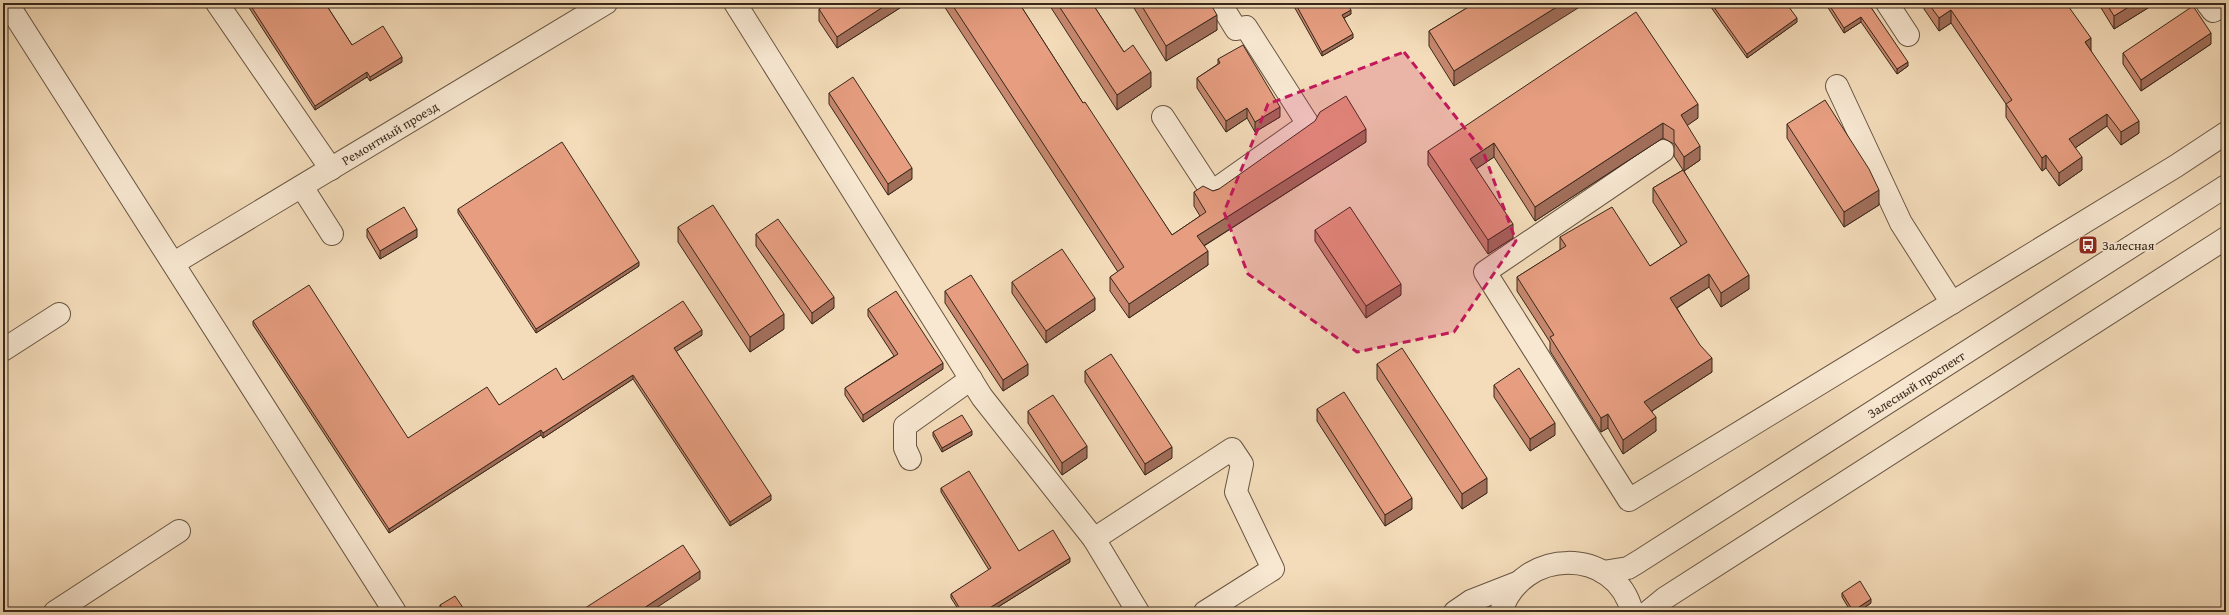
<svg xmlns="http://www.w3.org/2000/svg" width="2229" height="615" font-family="'Gentium Book Plus',serif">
  <rect width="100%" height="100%" fill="#f4dcba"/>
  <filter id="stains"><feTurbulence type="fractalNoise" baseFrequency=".005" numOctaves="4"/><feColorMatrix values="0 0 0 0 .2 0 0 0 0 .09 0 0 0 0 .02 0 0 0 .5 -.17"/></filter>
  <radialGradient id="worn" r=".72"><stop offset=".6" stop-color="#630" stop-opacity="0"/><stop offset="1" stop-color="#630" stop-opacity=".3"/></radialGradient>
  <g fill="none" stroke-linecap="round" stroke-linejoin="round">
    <defs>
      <g id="minor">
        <path d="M7,3L395,612"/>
        <path d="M217,3L331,169"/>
        <path d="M735,3L982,397L1094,539L1138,612"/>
        <path d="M1887,3L1908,35"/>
        <path d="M2207,3L2213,11L2226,4"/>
        <path d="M1837,86L1901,223L1952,303"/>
        <path d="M1163,117L1212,192L1308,124L1246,27L1236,29L1220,3"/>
        <path d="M1663,151L1485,272L1629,500L2176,166L2226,133"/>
        <path d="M302,187L332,234"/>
        <path id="s1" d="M174,263L606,3"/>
        <path d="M3,350L59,314"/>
        <path d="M910,459L905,448V426L971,379"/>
        <path d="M1094,539L1232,449L1242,464L1236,492L1273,569L1205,612"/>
        <path id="s2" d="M1603,572L1628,568L1638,562L2226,186"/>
        <path d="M55,612L179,531"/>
        <path d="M1455,612L1471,601L1517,583"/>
        <path d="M1501,612C1521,547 1616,546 1632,612"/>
        <path d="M1648,612L1665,598L2226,238"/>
      </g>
    </defs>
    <use href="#minor" stroke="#685542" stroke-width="24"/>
    <use href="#minor" stroke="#f8e8d2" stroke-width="22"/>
  </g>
  <g fill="#c6876e" stroke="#39281a">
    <path d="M246,3H325L352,45L402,62L370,81L367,77L315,110Z"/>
    <path d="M903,3V6L837,48L819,21V9Z"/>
    <path d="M942,3H1019L1083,103L1172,235L1200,216L1194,206V192L1213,191L1366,142L1204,246L1208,265L1129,318L1110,291V277L1118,272Z"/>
    <path d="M1048,3H1092L1124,52L1151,87L1117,110Z"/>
    <path d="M1131,3H1210L1217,30L1166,61Z"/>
    <path d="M1292,3H1347L1351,14L1344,18L1353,38L1322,56Z"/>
    <path d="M1475,3L1454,86L1429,46V31Z"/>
    <path d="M1708,3H1786L1797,22L1747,58Z"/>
    <path d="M1825,3H1868L1908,66L1897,74L1861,22L1844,33Z"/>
    <path d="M1924,3H2066L2091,51L2139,133L2121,145L2107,126L2075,148L2082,170L2059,186L2046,168L2042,171L2006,117V104L1951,23L1939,31L1924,9Z"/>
    <path d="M2098,3H2156L2114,29Z"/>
    <path d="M2211,44L2141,91L2123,64V53Z"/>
    <path d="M1218,59L1280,117L1255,132L1247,118L1226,132L1197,88V78L1218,64Z"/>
    <path d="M829,93L912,179L888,195L829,104Z"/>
    <path d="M1698,118L1687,125L1700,160L1684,171L1749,289L1721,307L1709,287L1677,308L1712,372L1652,411L1656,431L1623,454L1608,428L1601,432L1550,351V342L1517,291V277L1560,250V237L1650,266L1681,246L1653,202V188L1683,170L1674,156V144L1663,138L1535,221L1494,157L1476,169L1513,238L1488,254L1428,165V151Z"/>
    <path d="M1787,124L1879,205L1844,227L1787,138Z"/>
    <path d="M458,209L639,266L536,333L458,213Z"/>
    <path d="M678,227L784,329L750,352L678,242Z"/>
    <path d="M367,229L417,237L380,259L367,237Z"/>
    <path d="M1315,230L1401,295L1366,318L1315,241Z"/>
    <path d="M756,234L834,308L812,324L756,246Z"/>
    <path d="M1012,282L1095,310L1046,343L1012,293Z"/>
    <path d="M945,291L1028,375L1003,391L945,303Z"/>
    <path d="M868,309L943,369L863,422L845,395V388L894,356L868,316Z"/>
    <path d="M253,321L408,438L499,405L563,380L702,335L676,351L771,500L730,526L633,379L543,438L541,435L389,533L253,325Z"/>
    <path d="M1377,364L1487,493L1462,509L1377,379Z"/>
    <path d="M1085,371L1172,458L1145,475L1085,382Z"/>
    <path d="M1494,385L1555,435L1530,451L1494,397Z"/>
    <path d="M1317,409L1412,509L1385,526L1317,421Z"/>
    <path d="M1028,411L1087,458L1062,475L1028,423Z"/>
    <path d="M933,432L972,435L942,452L933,436Z"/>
    <path d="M941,488L1019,551L1070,562L990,612H960L951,598V594L989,570L941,492Z"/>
    <path d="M1842,593L1871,603L1858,612H1851L1842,597Z"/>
    <path d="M440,605L466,612H440Z"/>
  </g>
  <g fill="#a16e5a" stroke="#39281a">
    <path d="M889,3H903V6L837,48V37Z"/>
    <path d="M1563,3H1586L1454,86V71Z"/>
    <path d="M2135,3H2156L2114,29V16Z"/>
    <path d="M1351,10V14L1342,19V15Z"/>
    <path d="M1951,10V23L1939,31V18Z"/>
    <path d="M1217,15V30L1166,61V46Z"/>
    <path d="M1861,17V22L1844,33V28Z"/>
    <path d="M1797,18V22L1747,58V54Z"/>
    <path d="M2211,33V44L2141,91V80Z"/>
    <path d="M1353,34V38L1322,56V52Z"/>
    <path d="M2091,38V51L2085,42Z"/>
    <path d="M402,57V62L370,81V77Z"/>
    <path d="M1908,62V66L1897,74V69Z"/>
    <path d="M367,72V77L315,110V106Z"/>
    <path d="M1151,72V87L1117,110V95Z"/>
    <path d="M1698,104V118L1681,130V115Z"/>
    <path d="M1280,107V117L1255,132V122Z"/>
    <path d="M1247,108V118L1226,132V121Z"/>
    <path d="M2107,114V126L2069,152V139Z"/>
    <path d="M2139,121V133L2121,145V132Z"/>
    <path d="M1663,123V138L1535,221V207Z"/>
    <path d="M1366,129V142L1197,250V236Z"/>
    <path d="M1494,143V157L1470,173V159Z"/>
    <path d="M1700,146V160L1684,171V157Z"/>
    <path d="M2046,155V168L2042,171V158Z"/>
    <path d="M2082,157V170L2059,186V173Z"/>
    <path d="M912,168V179L888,195V184Z"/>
    <path d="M1879,190V205L1844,227V212Z"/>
    <path d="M1513,224V238L1488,254V240Z"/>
    <path d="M417,229V237L380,259V251Z"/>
    <path d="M1208,251V265L1129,318V304Z"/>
    <path d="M639,262V266L536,333V329Z"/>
    <path d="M1709,274V287L1670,312V298Z"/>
    <path d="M1749,275V289L1721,307V293Z"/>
    <path d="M1401,284V295L1366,318V306Z"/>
    <path d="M834,297V308L812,324V313Z"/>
    <path d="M1095,298V310L1046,343V331Z"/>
    <path d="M784,314V329L750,352V337Z"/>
    <path d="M702,330V335L674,353V348Z"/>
    <path d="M1712,358V372L1644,416V402Z"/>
    <path d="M943,363V369L863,422V415Z"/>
    <path d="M1028,364V375L1003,391V380Z"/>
    <path d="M633,375V379L543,438V433Z"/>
    <path d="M1608,414V428L1601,432V418Z"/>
    <path d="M1656,417V431L1623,454V440Z"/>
    <path d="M1555,423V435L1530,451V439Z"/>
    <path d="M541,430V435L389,533V529Z"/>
    <path d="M972,431V435L942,452V448Z"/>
    <path d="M1087,446V458L1062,475V463Z"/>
    <path d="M1172,447V458L1145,475V464Z"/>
    <path d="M1487,478V493L1462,509V494Z"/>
    <path d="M771,495V500L730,526V522Z"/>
    <path d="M1412,498V509L1385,526V515Z"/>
    <path d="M1070,558V562L990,612H983Z"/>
    <path d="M700,571V579L650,612H638Z"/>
    <path d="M1871,599V603L1858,612H1853V611Z"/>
  </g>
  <g fill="#e69d80" stroke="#39281a">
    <path d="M249,3H325L352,45L383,26L402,57L370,77L367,72L315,106Z"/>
    <path d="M829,3H889L837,37L819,9Z"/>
    <path d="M951,3H1019L1083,103L1085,102L1172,235L1206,212L1194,192L1203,186L1213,191L1219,189L1315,121L1320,112L1346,96L1366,129L1197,236L1208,251L1129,304L1110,277L1124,267Z"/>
    <path d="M1057,3H1092L1124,52L1133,45L1151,72L1117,95Z"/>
    <path d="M1140,3H1210L1217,15L1166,46Z"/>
    <path d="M1295,3H1347L1351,10L1342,15L1353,34L1322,52Z"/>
    <path d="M1475,3H1563L1454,71L1429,31Z"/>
    <path d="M1711,3H1786L1797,18L1747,54Z"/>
    <path d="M1828,3H1868L1908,62L1897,69L1861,17L1844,28Z"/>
    <path d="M1928,3H2066L2091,38L2085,42L2139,121L2121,132L2107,114L2069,139L2082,157L2059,173L2046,155L2042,158L2006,104L2012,100L1951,10L1939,18Z"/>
    <path d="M2106,3H2135L2114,16Z"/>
    <path d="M2193,6L2211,33L2141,80L2123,53Z"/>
    <path d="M1636,12L1698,104L1681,115L1700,146L1684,157L1674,142V130L1663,123L1535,207L1494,143L1470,159L1513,224L1488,240L1428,151Z"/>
    <path d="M1243,45L1280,107L1255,122L1247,108L1226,121L1197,78L1220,63L1218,59Z"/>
    <path d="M853,77L912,168L888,184L829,93Z"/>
    <path d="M1825,100L1869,169L1879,190L1844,212L1787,124Z"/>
    <path d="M562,142L639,262L536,329L458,209Z"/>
    <path d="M1683,170L1749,275L1721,293L1709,274L1670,298L1700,345L1712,358L1644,402L1656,417L1623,440L1608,414L1601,418L1550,337L1554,335L1517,277L1566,246L1560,237L1612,207L1650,266L1687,242L1653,188Z"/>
    <path d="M713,205L784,314L750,337L678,227Z"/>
    <path d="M404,207L417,229L380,251L367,229Z"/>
    <path d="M1350,207L1401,284L1366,306L1315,230Z"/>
    <path d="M778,219L834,297L812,313L756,234Z"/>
    <path d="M1062,249L1095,298L1046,331L1012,282Z"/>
    <path d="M971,275L1028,364L1003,380L945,291Z"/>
    <path d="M309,285L408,438L487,387L499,405L556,368L563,380L683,301L702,330L674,348L771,495L730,522L633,375L543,433L541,430L389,529L253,321Z"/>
    <path d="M896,291L943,363L863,415L845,388L898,354L868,309Z"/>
    <path d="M1402,348L1487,478L1462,494L1377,364Z"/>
    <path d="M1111,354L1172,447L1145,464L1085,371Z"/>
    <path d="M1519,368L1555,423L1530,439L1494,385Z"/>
    <path d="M1344,392L1412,498L1385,515L1317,409Z"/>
    <path d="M1053,395L1087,446L1062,463L1028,411Z"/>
    <path d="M962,415L972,431L942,448L933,432Z"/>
    <path d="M969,471L1019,551L1053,530L1070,558L983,612H962L951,594L991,568L941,488Z"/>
    <path d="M683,545L700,571L638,612H579Z"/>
    <path d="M1860,581L1871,599L1853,611L1842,593Z"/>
    <path d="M455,596L466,612H445L440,605Z"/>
  </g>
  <path fill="#c2185b" fill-opacity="0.2" stroke="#c2185b" stroke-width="3" stroke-dasharray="8 5" stroke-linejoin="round" d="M1404,52L1483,151L1516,241L1454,332L1357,352L1248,274L1224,212L1268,104Z"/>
  <defs>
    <symbol id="bus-square" viewBox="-11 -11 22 22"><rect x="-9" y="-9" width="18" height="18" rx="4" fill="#8f2418" stroke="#f8e8d2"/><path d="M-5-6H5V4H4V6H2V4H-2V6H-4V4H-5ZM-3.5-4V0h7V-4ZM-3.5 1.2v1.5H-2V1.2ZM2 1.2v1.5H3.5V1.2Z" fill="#fff"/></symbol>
  </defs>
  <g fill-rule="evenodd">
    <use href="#bus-square" x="2077" y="234" width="22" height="22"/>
  </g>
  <g text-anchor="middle" stroke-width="3.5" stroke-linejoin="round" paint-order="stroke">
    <g font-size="13" fill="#39281a" stroke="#f8e8d2">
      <text dy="5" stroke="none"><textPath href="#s1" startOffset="252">Ремонтный проезд</textPath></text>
      <text dy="5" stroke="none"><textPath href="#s2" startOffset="367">Залесный проспект</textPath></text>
    </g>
    <g font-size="13" fill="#39281a" stroke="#f8e8d2" text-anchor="start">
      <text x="2102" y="250">Залесная</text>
    </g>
  </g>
  <rect width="2229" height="615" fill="none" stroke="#f4dcba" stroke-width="16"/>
  <rect x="4" y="4" width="2221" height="607" fill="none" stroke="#39281a" stroke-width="2"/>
  <rect x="8" y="8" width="2213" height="599" fill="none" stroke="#39281a"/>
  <rect width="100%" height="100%" filter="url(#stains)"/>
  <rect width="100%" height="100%" fill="url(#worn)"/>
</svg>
